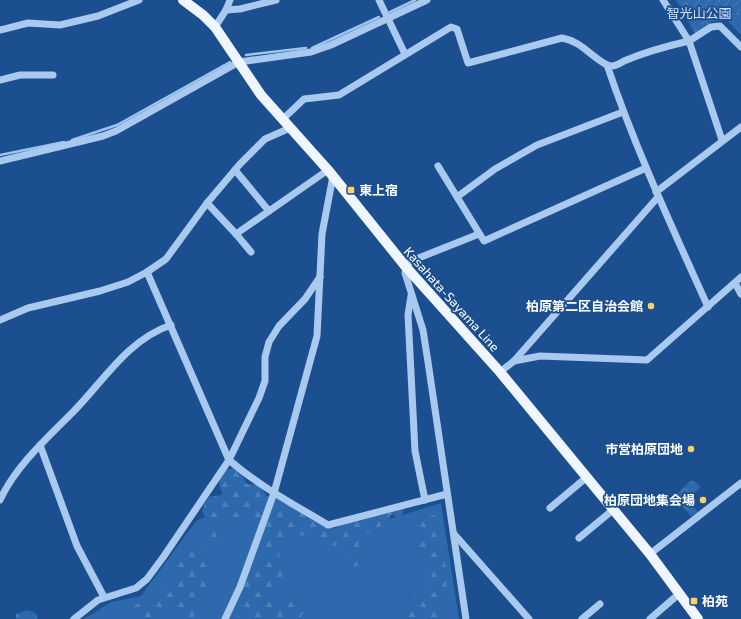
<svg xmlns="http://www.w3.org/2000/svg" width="741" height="619" font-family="'Exo 2','Noto Sans JP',sans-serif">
  <defs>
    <pattern id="forest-firs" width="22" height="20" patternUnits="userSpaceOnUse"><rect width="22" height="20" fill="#2e69ad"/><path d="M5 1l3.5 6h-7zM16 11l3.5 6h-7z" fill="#4d80b9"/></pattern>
    <pattern id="park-crowns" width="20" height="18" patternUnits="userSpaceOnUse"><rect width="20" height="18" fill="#2e69ad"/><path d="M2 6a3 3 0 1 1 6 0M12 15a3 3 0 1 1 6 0" fill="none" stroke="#4d80b9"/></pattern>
    <pattern id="garden-furrows" width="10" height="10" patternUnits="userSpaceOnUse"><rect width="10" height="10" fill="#2e69ad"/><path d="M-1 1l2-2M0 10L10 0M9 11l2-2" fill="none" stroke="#4d80b9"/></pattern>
  </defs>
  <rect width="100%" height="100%" fill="#1b4f8f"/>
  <path fill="#2e69ad" d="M441,503L459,619H84L111,602L141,596L196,521L220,510L284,505L331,537Z"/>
  <g fill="url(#forest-firs)">
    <path d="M234,468L241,473L247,484L259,485L267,496L276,497L327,527L336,528L341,524L402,508L404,510L401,517L396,518L394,515H390L388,522L380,526L373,535L368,533L360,537C359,543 356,559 358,565L351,570C346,565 349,558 349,551L340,544L334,546L328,541L324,542L301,535L293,541L283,544C278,553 277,561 284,569C283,579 276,587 274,597L277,602L293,596L298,600L305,599L307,602L306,612L301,615V619H237C243,599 237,586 243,567H255C264,546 271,539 256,519L226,521L218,529L216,540L207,567L212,574L210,586L194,608V619H180L170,606H163L156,615L151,616L149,619H138L134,615V606L139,603L147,604L151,601L158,600L159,588L173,577L181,555L191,552L202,553L205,548L210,527L202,511L205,503L209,497L221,495L223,493C216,484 220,478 226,470Z"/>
    <path d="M422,514L436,516L448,579L439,617L433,619H398L409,599L424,592L428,575L422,552L409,523Z"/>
    <path d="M27,610L35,613L38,619H16V614Z"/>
  </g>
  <g fill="url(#park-crowns)">
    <path d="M676,0H741V35L727,20L710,22V26L695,34Z"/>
    <path d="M690,481H694L701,487L687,499L699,513L691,516L674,497Z"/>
  </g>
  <path fill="url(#garden-furrows)" d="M689,0H741V12C717,17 705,22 689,0Z"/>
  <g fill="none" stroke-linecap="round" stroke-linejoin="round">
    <g stroke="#9cc4f0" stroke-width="2.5">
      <path d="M390,12L415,0"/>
      <path d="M312,48L379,17"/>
      <path d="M246,55L306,48"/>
      <path d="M72,140L117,125L230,62"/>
      <path d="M0,155L64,142"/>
    </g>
    <g stroke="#a9c9ee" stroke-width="7">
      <path d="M379,0L405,54"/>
      <path d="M663,0L689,41L711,27L720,26L741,47"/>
      <path d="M226,10L240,9L276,0"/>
      <path d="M215,27L226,10L230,0"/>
      <path d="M0,30L28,23L60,25L98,16L139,0"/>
      <path d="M607,65C635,148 672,227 708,307"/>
      <path d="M0,80L20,75H53"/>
      <path d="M623,112L537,145L495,169L457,197L484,241L646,168"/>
      <path d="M283,119L304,99L339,95L451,27L457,29L468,63L562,38C581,41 591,57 607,65C613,68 619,64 624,61C645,52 667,46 689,41L722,140"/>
      <path d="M290,128L265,139L240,164L207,203L236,234L328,170"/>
      <path d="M0,161L103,136L116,131L239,62L311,52L331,45L427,0"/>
      <path d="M438,166L457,197"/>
      <path d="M235,170L269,211"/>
      <path d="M656,192L741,127"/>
      <path d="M236,234L251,252"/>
      <path d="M147,272L229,460C259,486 295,505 328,525L447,494"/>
      <path d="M735,283L741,294"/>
      <path d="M411,296L408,315L415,451L425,500"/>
      <path d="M0,320L28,308L100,291L128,282L147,272L166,259L207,203"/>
      <path d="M514,361L658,197"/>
      <path d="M500,372L514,361L540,356L647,360L741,277"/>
      <path d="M40,445L77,546L104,597"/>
      <path d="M0,500C16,466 46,439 72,413C103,382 127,340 171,325"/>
      <path d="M550,508L587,477"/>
      <path d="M455,535L529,619"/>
      <path d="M579,538L614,509"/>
      <path d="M650,554L741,483"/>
      <path d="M74,619L98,600L136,588L147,579L164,556L229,460L259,398L265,381V357L269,342L279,326L305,299L320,277"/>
      <path d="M225,619L240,587L274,493L317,336L322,234L333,176"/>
      <path d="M466,619L428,362L423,330L405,273L406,267L411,261L479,234"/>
      <path d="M582,619L600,604"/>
      <path d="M650,619L680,593"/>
    </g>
    <path stroke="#f0f6ff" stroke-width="10" d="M183,0L203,15L215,27L261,95L328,170L406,267L500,372L650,554L698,619"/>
  </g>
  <g fill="#ffd166" stroke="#1b4f8f" stroke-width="1.5">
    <rect x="347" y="186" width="8" height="8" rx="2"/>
    <circle cx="651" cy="306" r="4"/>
    <circle cx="691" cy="449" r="4"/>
    <circle cx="703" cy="500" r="4"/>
    <rect x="690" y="597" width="8" height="8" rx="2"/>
  </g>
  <g text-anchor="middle" stroke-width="3.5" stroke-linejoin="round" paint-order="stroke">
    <g font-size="13" fill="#cfe3fa" stroke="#1b4f8f">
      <text x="699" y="18">智光山公園</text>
    </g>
    <g font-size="13" font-weight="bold" fill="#fff" stroke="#1b4f8f" text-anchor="end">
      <text x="359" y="195" text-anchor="start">東上宿</text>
      <text x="643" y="311">柏原第二区自治会館</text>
      <text x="683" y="454">市営柏原団地</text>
      <text x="695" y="505">柏原団地集会場</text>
      <text x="702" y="606" text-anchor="start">柏苑</text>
    </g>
    <g font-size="13" fill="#fff" stroke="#1b4f8f">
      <text transform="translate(452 299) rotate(48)" y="5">Kasahata-Sayama Line</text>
    </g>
  </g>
</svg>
